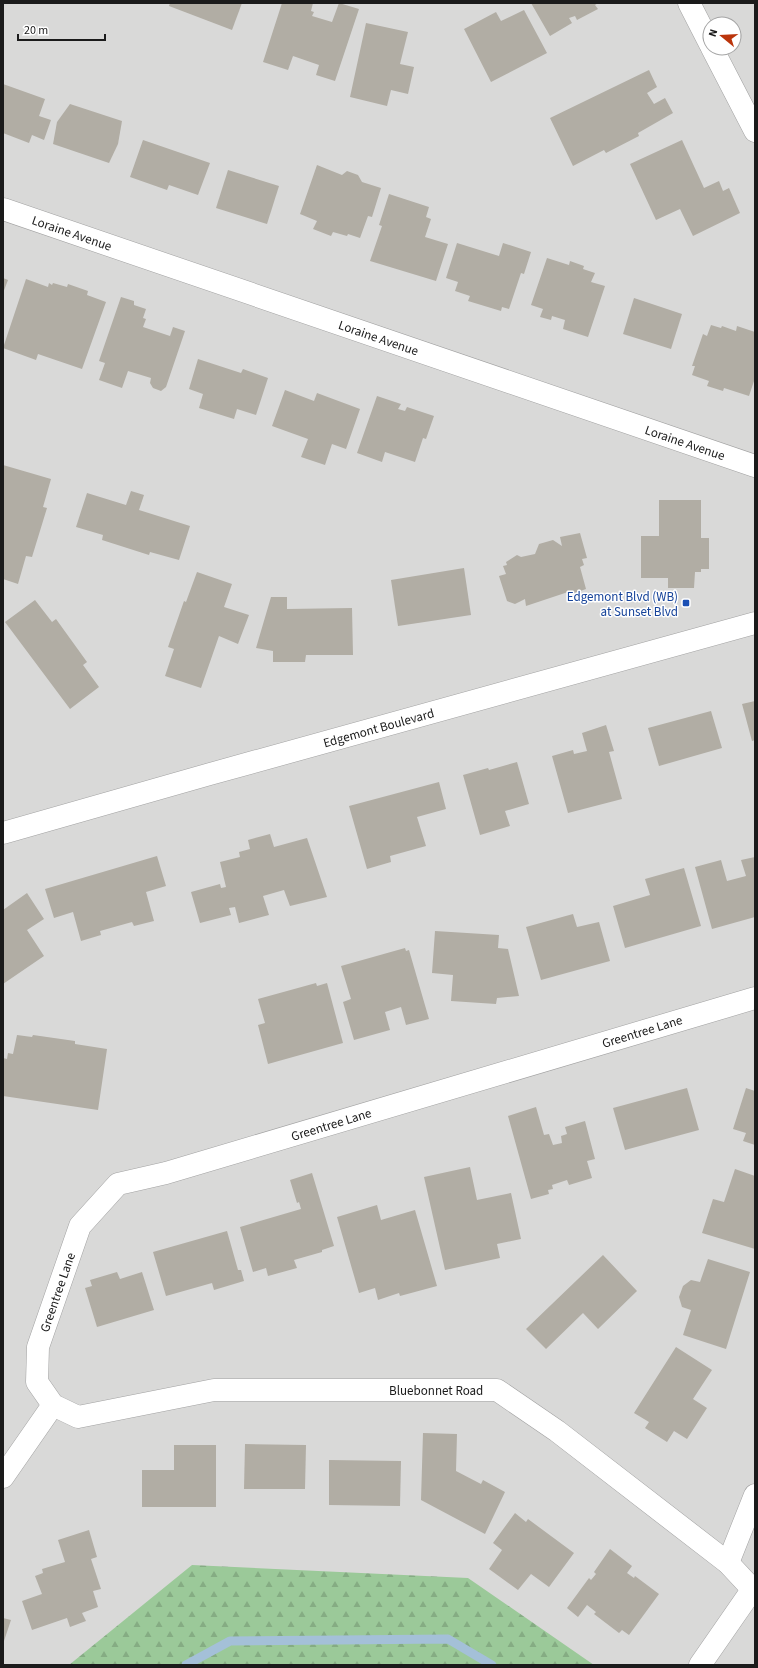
<svg xmlns="http://www.w3.org/2000/svg" width="758" height="1668" font-family="'Source Sans 3',sans-serif">
  <defs>
    <pattern id="forest-firs" width="22" height="20" patternUnits="userSpaceOnUse"><rect width="22" height="20" fill="#9bc999"/><path d="M5 1l3.5 6h-7zM16 11l3.5 6h-7z" fill="#85ac83"/></pattern>
  </defs>
  <rect width="100%" height="100%" fill="#ecebe2"/>
  <path fill="#d9d9d8" fill-rule="evenodd" d="M3,3H755V1665H3ZM710,24H734V48H710Z"/>
  <path fill="url(#forest-firs)" d="M192,1565L468,1578L594,1665H526L524,1664L69,1665Z"/>
  <g fill="none" stroke-linecap="round" stroke-linejoin="round">
    <path stroke="#a4c0d8" stroke-width="9" d="M186,1665L230,1641L448,1639L492,1665"/>
  </g>
  <g fill="#b1ada4">
    <path d="M170,3H242L232,30L169,6Z"/>
    <path d="M282,3H313L311,11L314,12L312,16L332,22L339,3L359,9L335,81L316,75L319,65L293,56L288,70L263,62Z"/>
    <path d="M531,3H598L595,5L598,9L577,20L575,16L569,18L572,23L550,36Z"/>
    <path d="M524,10L547,53L491,82L464,29L496,12L501,21Z"/>
    <path d="M366,23L408,32L400,64L414,67L408,94L391,90L387,106L350,97Z"/>
    <path d="M649,70L657,87L647,93L654,104L665,98L673,113L638,133L639,136L606,153L604,150L573,166L550,118Z"/>
    <path d="M3,84L45,99L39,116L51,120L44,140L32,135L29,143L3,133Z"/>
    <path d="M70,104L122,121L118,144L109,163L53,144L57,122Z"/>
    <path d="M143,140L210,163L198,195L169,185L167,190L130,177Z"/>
    <path d="M682,140L704,188L719,181L723,191L729,188L740,213L693,236L680,209L656,220L630,164Z"/>
    <path d="M317,165L342,175L347,171L358,175L362,182L381,188L372,217L368,216L360,238L348,234L347,236L333,232L331,236L313,229L317,221L300,214Z"/>
    <path d="M228,170L279,186L267,224L216,208Z"/>
    <path d="M389,194L429,207L426,217L431,219L425,237L448,244L436,281L370,261L382,226L379,225Z"/>
    <path d="M457,243L499,256L503,243L531,252L524,274L521,273L509,309L502,307L501,311L468,301L470,296L455,291L458,282L446,278Z"/>
    <path d="M547,258L569,265L570,261L584,266L583,269L595,273L591,282L605,286L588,337L563,329L565,320L552,316L551,320L540,317L543,309L531,305Z"/>
    <path d="M3,278L8,280L3,293Z"/>
    <path d="M26,279L48,287L49,283L52,285L53,283L67,287L68,284L88,291L87,295L106,302L82,369L38,354L36,360L3,348Z"/>
    <path d="M121,297L134,301V305L146,309L143,318L146,319L143,327L170,336L173,327L185,331L166,387L161,391L153,388L150,383L151,378L128,371L122,388L99,380L105,363L99,361Z"/>
    <path d="M634,298L682,314L671,349L623,334Z"/>
    <path d="M711,325L721,328L722,326L736,331L737,326L755,332V378L749,396L724,388L723,391L707,386L709,381L692,375L695,366H692L703,334L707,336Z"/>
    <path d="M198,359L241,373L243,369L268,378L256,415L237,409L234,419L199,408L203,394L189,389Z"/>
    <path d="M285,390L314,401L317,393L360,409L346,449L332,444L325,465L301,457L308,439L272,426Z"/>
    <path d="M377,396L401,404L398,409L405,411L407,407L434,416L426,439L423,438L415,462L385,452L382,462L357,453Z"/>
    <path d="M3,465L51,479L43,507L47,508L32,557L26,556L18,584L3,579Z"/>
    <path d="M131,491L144,495L139,510L190,526L179,560L150,552L149,555L102,540L103,535L76,527L87,493L126,505Z"/>
    <path d="M659,500H701V538H709V569H701V572H695L694,588H668V578H641V536H659Z"/>
    <path d="M580,533L587,558L582,559L584,565L580,567L586,589L572,594L571,591L526,606L525,599L515,604L507,601L499,576L506,574L503,566L507,565L506,562L517,555L521,557L535,554L539,544L553,540L562,546L560,537Z"/>
    <path d="M464,568L471,615L398,626L391,580Z"/>
    <path d="M197,572L232,584L224,607L249,615L238,644L219,636L201,688L165,676L174,649L168,647L184,601L186,602Z"/>
    <path d="M271,597H287V609L352,608L353,655H306L305,662H273V651L256,648Z"/>
    <path d="M35,600L52,622L56,619L87,662L83,665L99,687L70,709L5,622Z"/>
    <path d="M755,701V740L752,741L742,704Z"/>
    <path d="M711,711L722,748L659,766L648,728Z"/>
    <path d="M606,725L614,751L609,752L622,799L568,813L552,756L573,750L574,754L587,751L582,733Z"/>
    <path d="M517,762L529,804L505,811L510,826L480,835L463,775L488,768L489,770Z"/>
    <path d="M439,782L446,809L417,817L426,846L390,856L391,862L367,869L349,806Z"/>
    <path d="M270,834L274,847L307,838L327,897L290,906L284,890L263,896L269,915L239,923L235,907L229,908L231,915L200,923L191,892L220,884L221,888L226,887L220,862L240,857L239,852L250,849L248,840Z"/>
    <path d="M157,856L166,886L146,892L154,921L134,926L132,922L100,931L101,935L81,941L73,912L54,918L45,889Z"/>
    <path d="M755,857V917L712,929L695,867L721,860L727,881L746,876L741,860Z"/>
    <path d="M684,868L701,926L625,948L613,906L650,895L645,879Z"/>
    <path d="M27,893L44,919L27,930L44,956L3,984V910Z"/>
    <path d="M573,914L577,927L599,922L610,961L541,980L526,927Z"/>
    <path d="M435,931L499,935L498,948L508,949L519,996L497,998L496,1004L451,1001L453,975L432,973Z"/>
    <path d="M405,948L406,951L409,950L429,1019L406,1025L401,1007L385,1012L390,1030L354,1040L343,1002L351,999L341,966Z"/>
    <path d="M316,983L317,986L327,983L343,1043L268,1064L258,1025L265,1023L258,999Z"/>
    <path d="M17,1035L32,1037L33,1035L75,1041V1044L107,1049L98,1110L3,1096V1058L7,1059L8,1053L13,1054Z"/>
    <path d="M687,1088L699,1130L625,1150L613,1108Z"/>
    <path d="M746,1088L755,1091V1145L743,1141L746,1133L733,1129Z"/>
    <path d="M536,1107L544,1135L549,1134L553,1145L562,1143L561,1136L567,1134L565,1127L585,1121L595,1159L587,1161L592,1178L569,1185L567,1180L552,1185L553,1189L548,1190L549,1194L531,1199L508,1116Z"/>
    <path d="M470,1167L477,1200L511,1193L521,1239L497,1244L500,1258L445,1270L424,1177Z"/>
    <path d="M735,1169L755,1176V1249L702,1233L713,1199L724,1202Z"/>
    <path d="M312,1173L334,1246L322,1250V1252L294,1260L297,1268L268,1276L266,1268L253,1272L240,1227L301,1209L299,1202L297,1203L290,1180Z"/>
    <path d="M377,1205L381,1220L415,1210L437,1286L400,1296L399,1293L378,1300L375,1288L359,1293L337,1217Z"/>
    <path d="M227,1231L238,1270H241L244,1281L214,1290L212,1283L166,1296L153,1252Z"/>
    <path d="M603,1255L637,1291L598,1329L583,1313L546,1349L526,1329Z"/>
    <path d="M708,1259L750,1272L726,1349L683,1335L691,1310L682,1307L679,1297L683,1286L691,1280L700,1282Z"/>
    <path d="M117,1272L120,1279L142,1272L154,1310L97,1327L85,1288L92,1286L90,1280Z"/>
    <path d="M676,1347L712,1370L693,1399L707,1408L687,1439L674,1431L667,1442L645,1428L649,1422L634,1413Z"/>
    <path d="M423,1433L457,1434L456,1471L481,1484L483,1480L505,1492L485,1534L421,1500Z"/>
    <path d="M245,1444L306,1445L305,1489H244Z"/>
    <path d="M174,1445H216V1507H142V1470H174Z"/>
    <path d="M329,1460L401,1461L400,1506L329,1505Z"/>
    <path d="M515,1513L526,1522L528,1519L574,1553L549,1587L531,1574L518,1590L489,1569L502,1550L493,1543Z"/>
    <path d="M89,1530L97,1557L91,1559L101,1589L93,1591L98,1607L82,1613L86,1621L70,1627L67,1618L32,1630L22,1601L42,1594L35,1576L43,1573L42,1569L65,1562L58,1540Z"/>
    <path d="M610,1549L632,1566L627,1573L634,1578L635,1576L659,1594L629,1635L622,1630L619,1633L594,1614L596,1612L587,1605L578,1617L567,1608L589,1578L591,1580L596,1574L594,1572Z"/>
    <path d="M3,1618L11,1620L3,1644Z"/>
  </g>
  <g fill="none" stroke-linecap="round" stroke-linejoin="round">
    <defs>
      <g id="minor">
        <path d="M689,3L710,44"/>
        <path d="M712,48L755,131"/>
        <path id="s1" d="M3,209L755,466"/>
        <path id="s2" d="M3,833L210,774L755,623"/>
        <path id="s3" d="M755,998L166,1173L118,1184L80,1226L38,1347L37,1382L53,1405L78,1417L214,1390H497L557,1431L728,1563L755,1592"/>
        <path d="M3,1477L53,1405"/>
        <path d="M728,1563L755,1495"/>
        <path d="M700,1665L752,1590"/>
      </g>
    </defs>
    <use href="#minor" stroke="#a2a2a2" stroke-width="23"/>
    <use href="#minor" stroke="#fff" stroke-width="22"/>
  </g>
  <rect fill="#1a4fb4" stroke="#fff" stroke-width="1.5" x="682" y="599" width="8" height="8" rx="2"/>
  <g text-anchor="middle" stroke-width="3" stroke-linejoin="round" paint-order="stroke">
    <g font-size="13" fill="#1b1b1b" stroke="#fff">
      <text dy="5" stroke="none"><textPath href="#s1" startOffset="73">Loraine Avenue</textPath></text>
      <text dy="5" stroke="none"><textPath href="#s1" startOffset="397">Loraine Avenue</textPath></text>
      <text dy="5" stroke="none"><textPath href="#s1" startOffset="721">Loraine Avenue</textPath></text>
      <text dy="5" stroke="none"><textPath href="#s2" startOffset="390">Edgemont Boulevard</textPath></text>
      <text transform="translate(642 1031) rotate(-17)" y="5">Greentree Lane</text>
      <text transform="translate(331 1124) rotate(-17)" y="5">Greentree Lane</text>
      <text transform="translate(57 1292) rotate(-71)" y="5">Greentree Lane</text>
      <text dy="5" stroke="none"><textPath href="#s3" startOffset="1300">Bluebonnet Road</textPath></text>
    </g>
    <g font-size="13" fill="#164399" stroke="#fff" text-anchor="end">
      <text x="678" y="601">Edgemont Blvd (WB)<tspan x="678" dy="15">at Sunset Blvd</tspan></text>
    </g>
  </g>
  <rect width="758" height="1668" fill="none" stroke="#1b1b1b" stroke-width="8"/>
  <g transform="translate(722 36) rotate(288)"><circle r="19" fill="#ffffff" stroke="#a4a4a4"/>
  <path d="M0-3L7 15L0 10L-7 15Z" fill="#bb350c"/>
  <text y="-6" font-size="11" font-weight="bold" text-anchor="middle" fill="#1b1b1b">N</text>
  </g>
  <path d="M18 34v6h87v-6" fill="none" stroke="#1b1b1b" stroke-width="2"/>
  <text x="24" y="34" font-size="12" fill="#1b1b1b" stroke="#ffffff" stroke-width="3" paint-order="stroke">20 m</text>
</svg>
